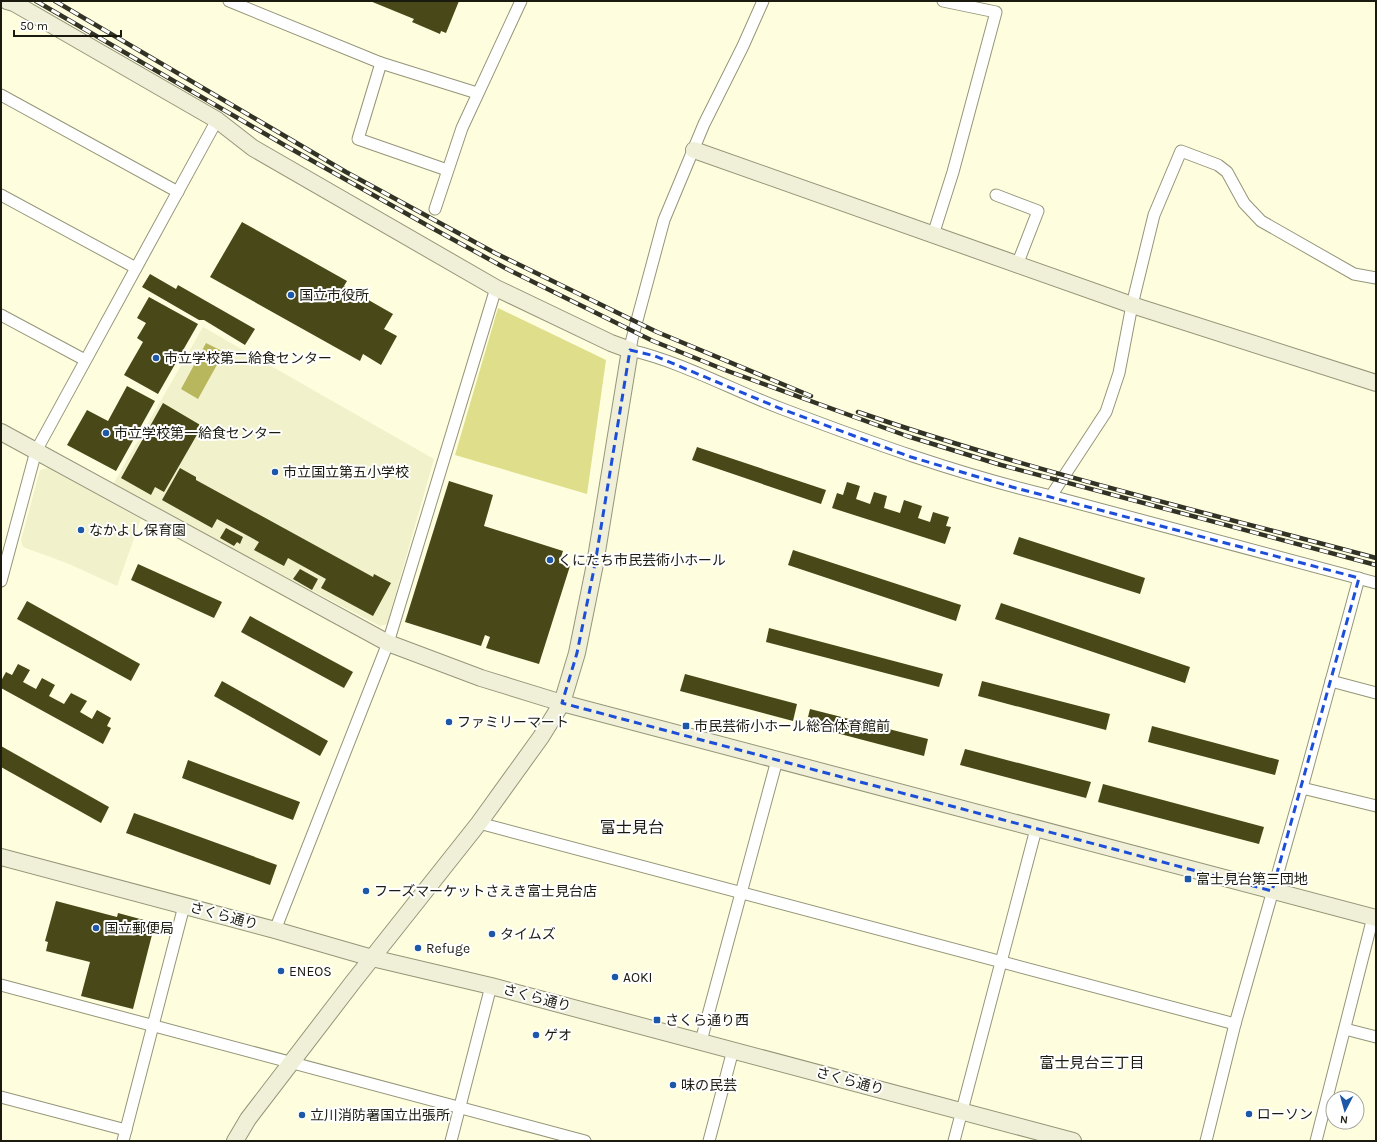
<svg xmlns="http://www.w3.org/2000/svg" width="1377" height="1142" font-family="Karla,'Noto Sans JP',sans-serif">
<style>
.built{fill:#f1f2cb}
.green{fill:#dfde8b}
.water{fill:#b9b75d}
.building{fill:#494818}
.lines{fill:none;stroke-linecap:round;stroke-linejoin:round}
.street-casing{stroke:#959579;stroke-width:13}
.secondary-casing{stroke:#959579;stroke-width:18}
.street{stroke:#fff;stroke-width:11}
.secondary{stroke:#f0f0d9;stroke-width:16}
.rail-casing{stroke:#323225;stroke-width:4.5}
.rail{stroke:#fff;stroke-width:3;stroke-dasharray:9;stroke-linecap:butt}
.marked{fill:none;stroke:#1d4ed8;stroke-width:3;stroke-dasharray:8 5;stroke-linejoin:round}
.poi-dot{fill:#1d57a8;stroke:#fff;stroke-width:1.5}
.labels{text-anchor:middle;dominant-baseline:central;stroke-width:4;stroke-linejoin:round;paint-order:stroke}
.poi-label{font-size:14px;fill:#1a1a0f;stroke:#fff;text-anchor:start}
.street-label{font-size:14px;fill:#1a1a0f;stroke:#fff}
.neighbourhood-label{font-size:15px;fill:#1a1a0f;stroke:#fff}
.quarter-label{font-size:16px;fill:#1a1a0f;stroke:#fff}
</style>
<rect width="100%" height="100%" fill="#fefedf"/>
<g class="built">
<path d="M203,327L434,459L387,624L380,626L112,486Z"/>
<path d="M48,468L141,519L117,586L69,564L23,547L21,540L40,470Z"/>
</g>
<path class="green" d="M498,308L606,360L587,494L455,455Z"/>
<path class="water" d="M206,343L224,352L198,399L181,389Z"/>
<g class="building">
<path d="M370,1H459L446,33L441,31L440,34L412,22L414,19Z"/>
<path d="M242,222L347,281L344,286L393,314L384,329L397,336L381,365L363,354L360,361L210,277Z"/>
<path d="M150,274L176,289L178,285L255,329L245,345L204,320H199L142,287Z"/>
<path d="M149,297L198,324L158,394L124,375L143,342L137,338L146,323L137,318Z"/>
<path d="M127,386L155,401L116,471L67,445L87,410L108,421Z"/>
<path d="M163,403L202,426L164,492L155,487L151,495L121,478Z"/>
<path d="M697,447L826,490L821,504L692,460Z"/>
<path d="M180,468L196,477V480L373,577L374,574L391,583L373,616L321,588L326,579L288,558L284,566L254,550L259,542L217,519L212,528L162,500Z"/>
<path d="M449,481L493,495L484,526L563,551L559,563L570,566L539,664L486,648L490,637L485,635L481,646L405,622Z"/>
<path d="M847,482L860,486L856,499L870,504L874,492L887,496L884,508L900,513L904,500L922,506L918,518L930,522L933,512L949,517L946,526L951,527L945,544L832,508L837,493L843,495Z"/>
<path d="M226,528L243,537L240,544L237,542L234,546L220,538Z"/>
<path d="M1019,537L1145,578L1140,594L1013,554Z"/>
<path d="M793,550L961,605L956,621L788,565Z"/>
<path d="M138,564L222,602L214,618L131,580Z"/>
<path d="M300,569L318,579L312,590L293,579Z"/>
<path d="M27,601L140,664L131,681L17,619Z"/>
<path d="M1001,603L1190,667L1185,683L995,619Z"/>
<path d="M250,616L353,672L344,688L241,632Z"/>
<path d="M769,628L943,674L939,687L766,642Z"/>
<path d="M18,664L30,670L23,682L36,689L42,678L55,685L49,696L64,704L71,693L87,701L80,712L92,719L97,710L111,718L107,726L111,728L103,744L1,688V681L6,672L12,675Z"/>
<path d="M685,674L797,704L793,721L680,691Z"/>
<path d="M222,681L328,741L320,756L214,696Z"/>
<path d="M982,681L1110,714L1106,730L978,696Z"/>
<path d="M810,709L928,739L924,756L806,725Z"/>
<path d="M1152,726L1279,760L1275,775L1148,742Z"/>
<path d="M1,746L109,807L101,823L1,767Z"/>
<path d="M965,749L1091,782L1086,798L960,765Z"/>
<path d="M188,760L300,802L293,820L182,778Z"/>
<path d="M1103,784L1264,827L1259,844L1098,802Z"/>
<path d="M134,813L277,865L270,885L126,833Z"/>
<path d="M56,901L117,917L118,913L155,923L133,1009L81,996L90,962L46,951L48,942L45,941Z"/>
</g>
<g class="lines">
<g class="street-casing">
<g id="street">
<path d="M229,1L381,63L477,93"/>
<path d="M763,1L743,46L704,124L664,220L632,339L630,350C682,362 730,389 780,408C869,442 958,474 1051,496L1376,583"/>
<path d="M381,63L358,139L447,170"/>
<path d="M1,95L178,192"/>
<path d="M1,195L136,268"/>
<path d="M996,195L1038,211L1017,265"/>
<path d="M435,209L462,128L521,1"/>
<path d="M933,235L953,172L996,12L943,1"/>
<path d="M1,315L85,360"/>
<path d="M1051,496L1106,412L1119,373L1132,305L1154,215L1181,151L1218,165L1227,172L1244,203L1261,221L1354,274L1376,278"/>
<path d="M1,581L36,451L217,120"/>
<path d="M1331,681L1376,693"/>
<path d="M1302,788L1376,806"/>
<path d="M479,823L1235,1024"/>
<path d="M275,930L388,643L496,288"/>
<path d="M1,985L585,1141"/>
<path d="M1345,1029L1376,1037"/>
<path d="M701,1041L777,760"/>
<path d="M1,1097L126,1130"/>
<path d="M123,1141L184,906"/>
<path d="M451,1141L491,986"/>
<path d="M709,1141L733,1050"/>
<path d="M954,1141L1036,829"/>
<path d="M1206,1141L1235,1024L1302,788L1359,578"/>
<path d="M1316,1141L1373,917"/>
</g>
</g>
<g class="secondary-casing">
<g id="secondary">
<path d="M7,1L14,3L217,120L253,148L496,288L611,343L630,350L595,564L577,653L562,703L541,737L479,823L353,982L248,1119L235,1141"/>
<path d="M694,150L1132,305L1376,383"/>
<path d="M1,432L388,643L481,678L562,703L1376,918"/>
<path d="M1,857L275,930L372,958L491,986L1073,1141"/>
</g>
</g>
<use href="#street" class="street"/>
<use href="#secondary" class="secondary"/>
<g class="rail-casing">
<g id="rail">
<path d="M36,1L286,146L432,228L507,269L653,341L725,370L907,436L1001,465L1376,565"/>
<path d="M55,1L346,172L495,253L657,332L811,396"/>
<path d="M858,412C1028,470 1203,512 1376,558"/>
</g>
</g>
<use href="#rail" class="rail"/>
</g>
<path class="marked" d="M630,350L655,356L779,408L911,457L1012,487L1359,578L1272,891L562,703L577,653L595,564Z"/>
<g class="poi-dot">
<circle cx="291" cy="295" r="4"/>
<circle cx="156" cy="358" r="4"/>
<circle cx="106" cy="433" r="4"/>
<circle cx="275" cy="472" r="4"/>
<circle cx="81" cy="530" r="4"/>
<circle cx="550" cy="560" r="4"/>
<circle cx="449" cy="722" r="4"/>
<rect x="682" y="722" width="8" height="8" rx="2"/>
<rect x="1184" y="875" width="8" height="8" rx="2"/>
<circle cx="366" cy="891" r="4"/>
<circle cx="96" cy="928" r="4"/>
<circle cx="492" cy="934" r="4"/>
<circle cx="418" cy="948" r="4"/>
<circle cx="281" cy="971" r="4"/>
<circle cx="615" cy="977" r="4"/>
<rect x="653" y="1016" width="8" height="8" rx="2"/>
<circle cx="536" cy="1035" r="4"/>
<circle cx="673" cy="1085" r="4"/>
<circle cx="1249" cy="1114" r="4"/>
<circle cx="302" cy="1115" r="4"/>
</g>
<g class="labels">
<g class="poi-label">
<text x="299" y="295">国立市役所</text>
<text x="164" y="358">市立学校第二給食センター</text>
<text x="114" y="433">市立学校第一給食センター</text>
<text x="283" y="472">市立国立第五小学校</text>
<text x="89" y="530">なかよし保育園</text>
<text x="558" y="560">くにたち市民芸術小ホール</text>
<text x="457" y="722">ファミリーマート</text>
<text x="694" y="726">市民芸術小ホール総合体育館前</text>
<text x="1196" y="879">富士見台第三団地</text>
<text x="374" y="891">フーズマーケットさえき富士見台店</text>
<text x="104" y="928">国立郵便局</text>
<text x="500" y="934">タイムズ</text>
<text x="426" y="948">Refuge</text>
<text x="289" y="971">ENEOS</text>
<text x="623" y="977">AOKI</text>
<text x="665" y="1020">さくら通り西</text>
<text x="544" y="1035">ゲオ</text>
<text x="681" y="1085">味の民芸</text>
<text x="1257" y="1114">ローソン</text>
<text x="310" y="1115">立川消防署国立出張所</text>
</g>
<g class="street-label">
<text transform="translate(224 916) rotate(15)">さくら通り</text>
<text transform="translate(537 998) rotate(15)">さくら通り</text>
<text transform="translate(850 1081) rotate(15)">さくら通り</text>
</g>
<g class="neighbourhood-label">
<text x="1092" y="1063">富士見台三丁目</text>
</g>
<g class="quarter-label">
<text x="632" y="827">富士見台</text>
</g>
</g>
<rect width="1377" height="1142" fill="none" stroke="#1a1a0f" stroke-width="4"/>
<g transform="translate(1345 1110) rotate(186)"><circle r="19" fill="#ffffff" stroke="#a3a39f"/>
<path d="M0-3L7 15L0 10L-7 15Z" fill="#1d57a8"/>
<text y="-6" font-size="11" font-weight="bold" text-anchor="middle" fill="#1a1a0f">N</text>
</g>
<path d="M14 30v6h107v-6" fill="none" stroke="#1a1a0f" stroke-width="2"/>
<text x="20" y="30" font-size="12" fill="#1a1a0f" stroke="#ffffff" stroke-width="3" paint-order="stroke">50 m</text>
</svg>
